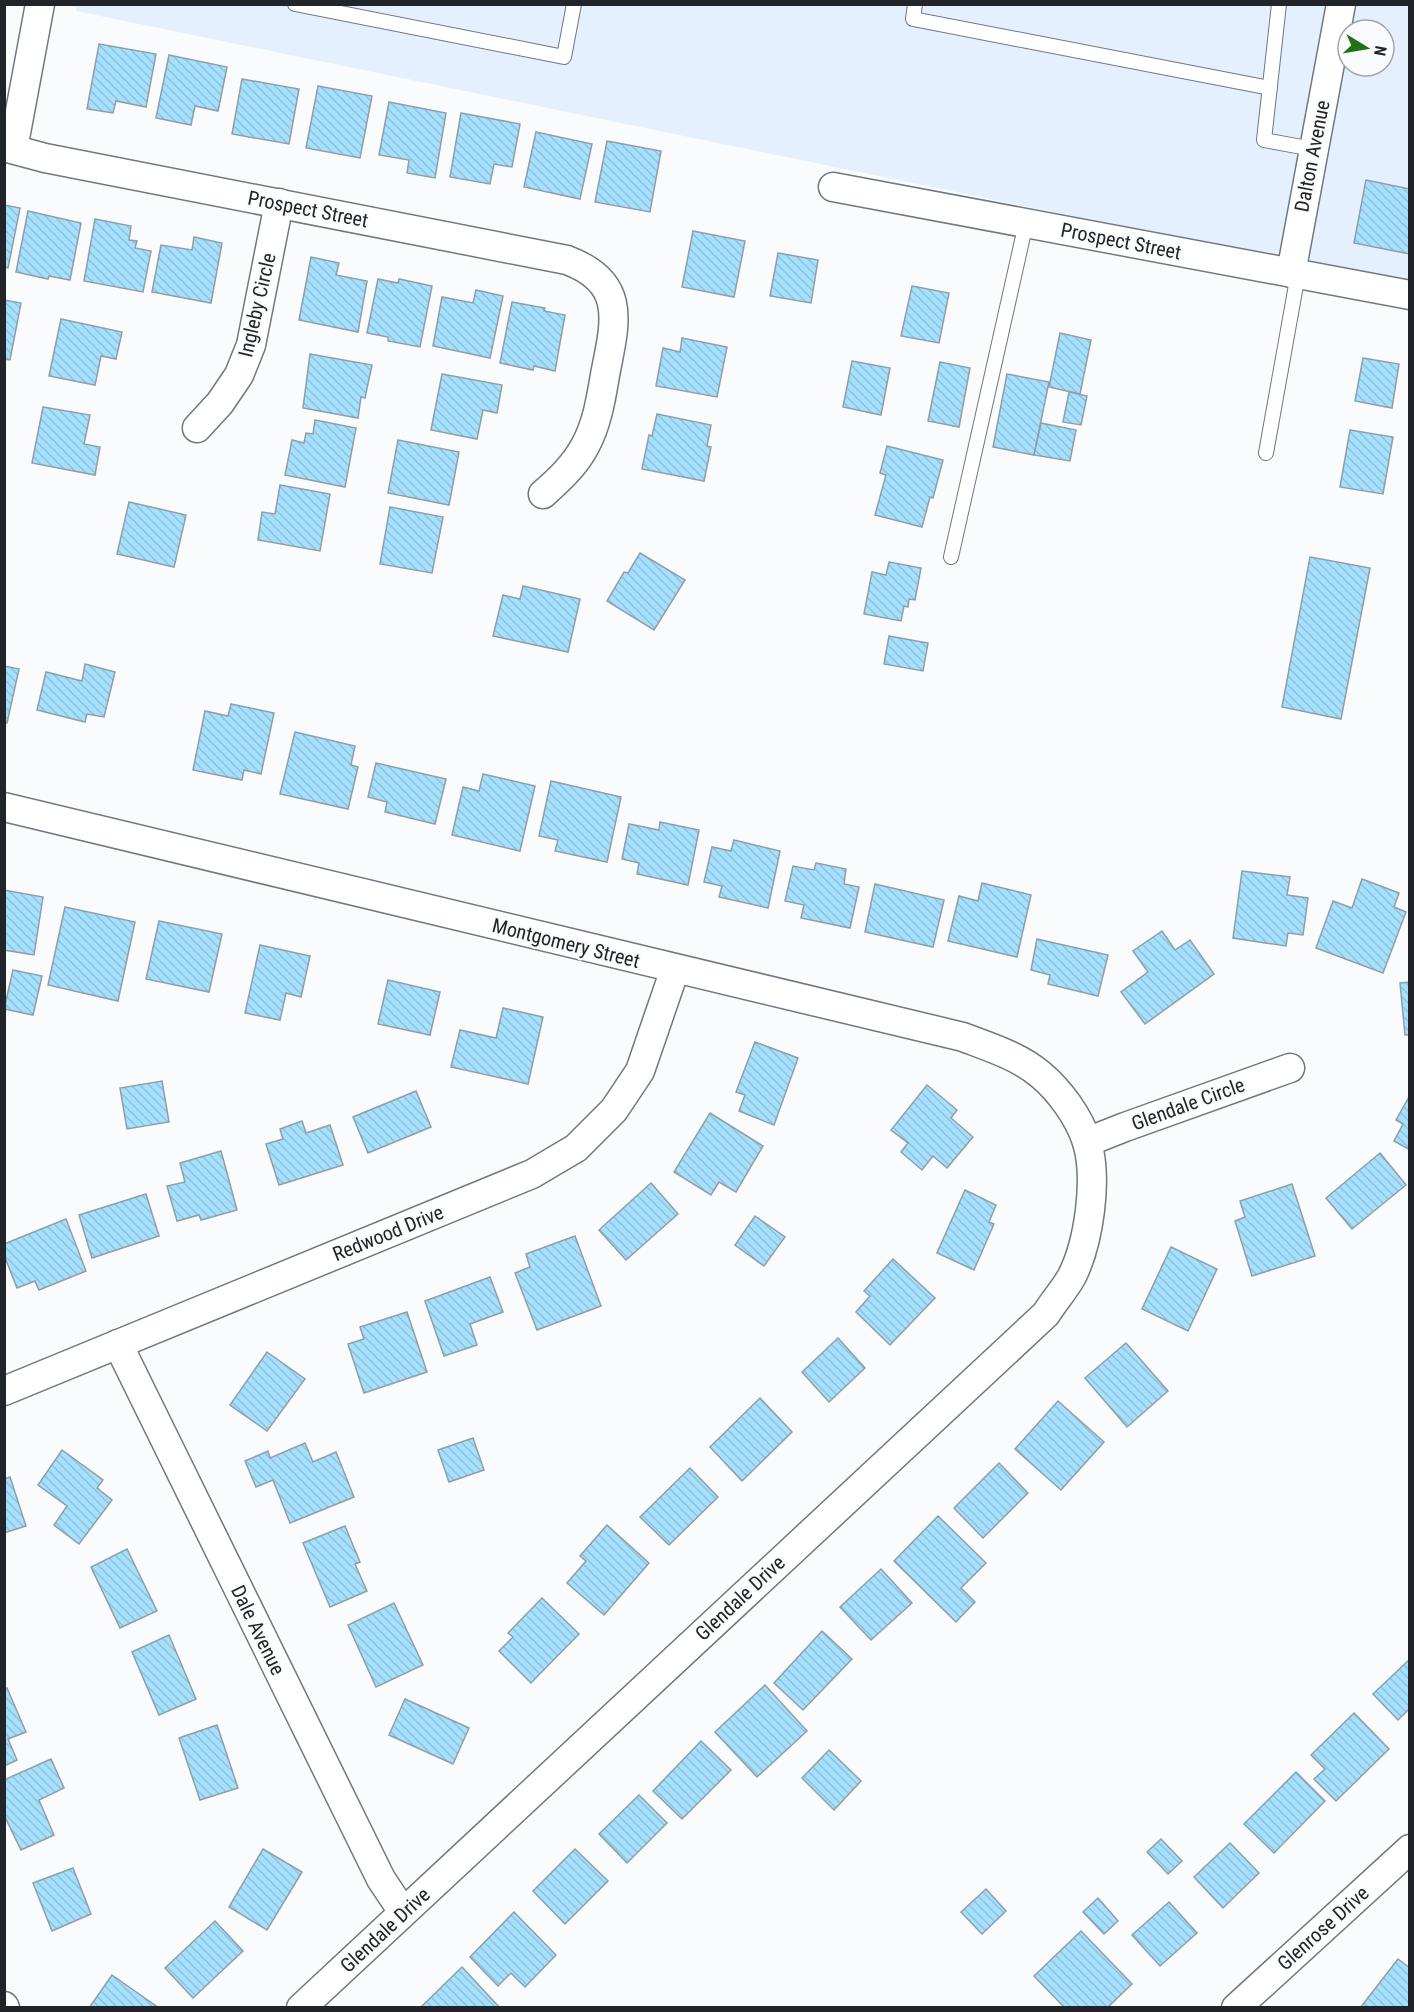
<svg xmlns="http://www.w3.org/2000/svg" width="1414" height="2012" font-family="'Roboto Condensed',sans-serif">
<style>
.built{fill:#e4f0fe;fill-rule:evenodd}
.building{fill:url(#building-back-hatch);stroke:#919ea5;stroke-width:1.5}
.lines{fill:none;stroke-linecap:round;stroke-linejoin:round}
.lane-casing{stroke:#707882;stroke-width:16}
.street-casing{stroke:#707882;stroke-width:31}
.lane{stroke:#fff;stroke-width:14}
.street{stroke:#fff;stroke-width:28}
.labels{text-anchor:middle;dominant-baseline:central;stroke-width:4.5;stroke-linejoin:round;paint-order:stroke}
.street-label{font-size:20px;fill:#212529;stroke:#f9fbfd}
</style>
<defs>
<pattern id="building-back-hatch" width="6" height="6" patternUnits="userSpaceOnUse" patternTransform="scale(1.5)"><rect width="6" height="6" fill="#a5e1fe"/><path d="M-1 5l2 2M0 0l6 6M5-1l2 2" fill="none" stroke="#8ec1da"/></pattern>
</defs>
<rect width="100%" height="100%" fill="#f9fbfd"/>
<path class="built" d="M77,4L1409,5V285L76,11ZM1348,30H1384V66H1348Z"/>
<g class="building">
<path d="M99,44L156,54L146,107L116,101L113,113L87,109Z"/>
<path d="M169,55L227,67L218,111L195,106L191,125L156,118Z"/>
<path d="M242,79L299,89L289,144L232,134Z"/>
<path d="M318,86L372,96L360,158L306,148Z"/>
<path d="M389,102L446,113L435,178L407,173L409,160L379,155Z"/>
<path d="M461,113L520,124L512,167L494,164L490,184L450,177Z"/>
<path d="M536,132L592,144L580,199L524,187Z"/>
<path d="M607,141L661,151L650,212L595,202Z"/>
<path d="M1366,180L1410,189V254L1354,243Z"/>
<path d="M4,205L20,208L8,268L4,267Z"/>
<path d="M28,211L81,223L70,280L49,276L48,279L16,272Z"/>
<path d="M95,219L131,226L129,240L137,241L135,248L151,251L143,292L84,281Z"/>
<path d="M693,231L745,241L734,297L682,287Z"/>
<path d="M194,237L222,243L211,303L152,292L161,245L192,250Z"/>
<path d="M778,253L818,260L811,303L770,296Z"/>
<path d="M311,257L339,263L336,275L367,281L358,332L299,320Z"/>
<path d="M378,279L398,283L399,279L432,286L420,347L388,341V337L367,333Z"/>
<path d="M912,286L949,293L939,343L901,336Z"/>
<path d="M476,290L503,296L490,358L433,346L442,297L473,303Z"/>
<path d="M4,300L21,303L10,360L4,359Z"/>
<path d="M512,302L545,308L544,311L565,315L555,371L534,366L533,370L500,363Z"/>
<path d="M61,319L122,332L116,359L101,356L95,385L49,376Z"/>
<path d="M1060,333L1091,340L1080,394L1049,387Z"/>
<path d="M682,338L727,347L717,397L656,386L663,348L680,352Z"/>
<path d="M310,354L372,365L365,398L361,397L358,418L303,408Z"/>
<path d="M1363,358L1399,364L1392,408L1355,401Z"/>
<path d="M852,361L890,368L881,415L843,407Z"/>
<path d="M940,362L970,368L959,427L928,421Z"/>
<path d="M442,374L502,385L497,413L483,410L477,439L431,430Z"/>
<path d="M1007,374L1049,382L1034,455L993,447Z"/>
<path d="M1069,392L1087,396L1081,425L1063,422Z"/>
<path d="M43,407L90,415L84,444L100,447L95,475L32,463Z"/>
<path d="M657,414L711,425L707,446L711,447L704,481L642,469L649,435L652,436Z"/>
<path d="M315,420L356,428L345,487L285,475L292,440L304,443L306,433L313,434Z"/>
<path d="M1041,423L1076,430L1070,461L1034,455Z"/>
<path d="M1350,430L1393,437L1383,494L1340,487Z"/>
<path d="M398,440L459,452L449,505L388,493Z"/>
<path d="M887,446L943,460L933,498L930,497L922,527L875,515L886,475L880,473Z"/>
<path d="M280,485L330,494L320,551L258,540L262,512L275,514Z"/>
<path d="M129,502L186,515L174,567L117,554Z"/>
<path d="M390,507L443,517L432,573L380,564Z"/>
<path d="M640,553L685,580L654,630L607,601L624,572L628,573Z"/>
<path d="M1310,557L1370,568L1341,719L1282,707Z"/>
<path d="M889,562L921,568L915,600L909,599L908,607L904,606L901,621L864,614L872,572L886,575Z"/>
<path d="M523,586L580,599L568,652L493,636L503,595L520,599Z"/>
<path d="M889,636L928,643L923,671L884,664Z"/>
<path d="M85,664L115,672L104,717L87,714L85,722L37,710L46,672L82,681Z"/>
<path d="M4,666L19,669L7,723H4Z"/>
<path d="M231,704L274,713L261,774L244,770L242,780L193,770L205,711L228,716Z"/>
<path d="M295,732L355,746L351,765L358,767L348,809L280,794Z"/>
<path d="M376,763L446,779L435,824L385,812L387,802L368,797Z"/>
<path d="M483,774L535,786L520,851L452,835L463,787L479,791Z"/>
<path d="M551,781L621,797L607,862L555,851L558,840L539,836Z"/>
<path d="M660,822L699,830L688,885L637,874L639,863L622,859L629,824L659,830Z"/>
<path d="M734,840L780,851L768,908L719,897L722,886L704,882L712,847L731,851Z"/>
<path d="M816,863L846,869L844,884L859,887L850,928L801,918L804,905L785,901L793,866L814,870Z"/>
<path d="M1242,871L1290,877L1287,895L1308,898L1303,935L1288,933L1286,946L1233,938Z"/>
<path d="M1362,879L1399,893L1394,907L1406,912L1383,973L1316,948L1333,901L1352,908Z"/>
<path d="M982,883L1031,895L1017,957L948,941L959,896L978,901Z"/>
<path d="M875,884L944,900L933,947L865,932Z"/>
<path d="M4,890L43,897L34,955L4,950Z"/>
<path d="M65,907L135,922L118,1001L48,985Z"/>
<path d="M159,921L222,934L209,992L146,979Z"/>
<path d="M1162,931L1175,950L1190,940L1214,974L1145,1024L1121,992L1148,972L1133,951Z"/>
<path d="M1037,939L1108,955L1098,996L1048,984L1050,975L1031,970Z"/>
<path d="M260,945L310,956L301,997L286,993L280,1020L245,1013Z"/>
<path d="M13,970L42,976L33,1015L4,1009Z"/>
<path d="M388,980L440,992L430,1035L378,1024Z"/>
<path d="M1410,982V1035H1405L1400,983Z"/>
<path d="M503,1008L543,1017L528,1084L451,1067L460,1030L496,1038Z"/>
<path d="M755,1042L798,1058L774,1125L739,1111L745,1095L736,1092Z"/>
<path d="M162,1081L169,1122L127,1129L120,1088Z"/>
<path d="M927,1085L957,1110L951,1118L973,1137L947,1168L933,1156L922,1170L901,1152L908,1143L891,1130Z"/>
<path d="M416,1091L431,1127L368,1153L353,1117Z"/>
<path d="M1410,1095V1150L1394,1141L1403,1124L1396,1120Z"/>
<path d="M710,1113L763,1146L736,1192L719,1182L711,1195L674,1172Z"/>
<path d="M302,1121L306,1133L330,1125L343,1165L279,1185L266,1144L283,1139L280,1129Z"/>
<path d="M221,1151L237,1210L201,1220L199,1215L177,1221L167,1186L185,1182L180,1163Z"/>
<path d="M1380,1153L1406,1185L1352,1229L1326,1198Z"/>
<path d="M651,1183L678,1214L626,1260L599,1230Z"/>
<path d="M1292,1184L1315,1256L1252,1276L1235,1221L1245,1217L1240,1201Z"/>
<path d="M965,1190L996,1205L989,1222L994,1224L974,1270L937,1253Z"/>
<path d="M146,1194L159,1236L92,1258L79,1215Z"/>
<path d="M755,1216L785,1237L764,1266L735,1245Z"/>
<path d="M66,1219L86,1271L39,1290L35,1281L17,1288L4,1255V1244Z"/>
<path d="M575,1236L601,1306L537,1330L515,1273L530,1267L526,1254Z"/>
<path d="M1171,1247L1217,1269L1188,1331L1142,1309Z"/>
<path d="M893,1259L935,1298L890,1345L856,1312L870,1296L864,1291Z"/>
<path d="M490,1277L503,1312L470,1324L477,1345L444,1356L425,1301Z"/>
<path d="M407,1312L427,1372L364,1393L348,1344L364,1339L360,1327Z"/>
<path d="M838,1338L865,1368L829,1402L802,1372Z"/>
<path d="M1126,1343L1168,1391L1127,1427L1085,1378Z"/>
<path d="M267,1352L305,1379L267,1431L230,1405Z"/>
<path d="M760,1398L792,1432L742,1481L710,1447Z"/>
<path d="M1058,1401L1104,1442L1061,1490L1015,1449Z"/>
<path d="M473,1438L484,1470L449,1482L438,1450Z"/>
<path d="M305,1443L313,1462L336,1452L354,1497L290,1523L273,1480L256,1487L245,1461L268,1451L270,1458Z"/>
<path d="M62,1450L103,1480L97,1488L112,1500L79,1544L54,1525L67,1506L38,1485Z"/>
<path d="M999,1463L1028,1493L983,1538L954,1508Z"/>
<path d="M690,1468L718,1497L669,1545L640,1517Z"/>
<path d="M10,1477L26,1526L4,1533V1479Z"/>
<path d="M938,1516L986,1563L961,1588L975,1602L956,1622L894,1561Z"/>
<path d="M607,1525L649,1563L604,1615L567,1583L586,1561L580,1556Z"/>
<path d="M345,1526L360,1562L355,1564L367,1591L330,1607L303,1543Z"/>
<path d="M127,1549L157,1611L120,1628L91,1567Z"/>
<path d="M881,1569L912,1603L871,1640L840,1607Z"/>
<path d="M542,1598L579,1634L531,1683L499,1651L513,1637L508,1633Z"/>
<path d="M394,1603L423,1665L376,1687L348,1625Z"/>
<path d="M822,1631L852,1659L803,1710L774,1683Z"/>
<path d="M169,1635L196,1699L159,1715L132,1652Z"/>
<path d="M1410,1659V1712L1408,1710L1398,1720L1373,1694Z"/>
<path d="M765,1685L807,1731L757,1777L715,1732Z"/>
<path d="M7,1688L26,1732L8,1739L17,1760L4,1766V1689Z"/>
<path d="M405,1699L469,1728L453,1764L389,1735Z"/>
<path d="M1354,1713L1389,1749L1336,1801L1314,1779L1325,1769L1311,1755Z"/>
<path d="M217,1725L238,1788L200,1800L179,1738Z"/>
<path d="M701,1741L731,1770L682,1819L653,1791Z"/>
<path d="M829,1750L861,1781L834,1810L802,1778Z"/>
<path d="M51,1759L64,1788L39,1800L54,1835L21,1850L4,1815V1780Z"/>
<path d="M1296,1772L1325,1801L1274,1853L1244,1824Z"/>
<path d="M639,1795L667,1823L627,1863L599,1834Z"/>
<path d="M1161,1839L1182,1861L1168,1874L1147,1852Z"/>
<path d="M1230,1843L1259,1873L1223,1908L1194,1877Z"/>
<path d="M263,1849L302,1872L267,1930L229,1907Z"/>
<path d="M575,1849L608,1881L565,1924L533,1891Z"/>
<path d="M73,1868L91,1914L52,1931L33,1883Z"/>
<path d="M986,1889L1006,1911L982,1934L961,1912Z"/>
<path d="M1098,1898L1118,1921L1104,1934L1083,1912Z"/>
<path d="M1169,1902L1197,1933L1160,1966L1132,1935Z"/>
<path d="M514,1912L556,1955L525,1987L511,1973L498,1986L470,1957Z"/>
<path d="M215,1921L243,1951L193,1998L165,1968Z"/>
<path d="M1081,1931L1132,1984L1107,2008H1065L1034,1976Z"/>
<path d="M1398,1959L1410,1968V2008H1360Z"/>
<path d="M462,1967L500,2008H420Z"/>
<path d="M112,1975L159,2008H89Z"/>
</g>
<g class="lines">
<g class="lane-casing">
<g id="lane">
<path d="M295,4L564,57L574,4"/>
<path d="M915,4L913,19L1270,88"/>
<path d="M1279,4L1264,140L1313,149"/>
<path d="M1266,453L1298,274"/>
<path d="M951,557L1026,223"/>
</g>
</g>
<g class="street-casing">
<g id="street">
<path d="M4,147L45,158L567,260C628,283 615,323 605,375C601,399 597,424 585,446C575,465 559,480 543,494"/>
<path d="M13,149L40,4"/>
<path d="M833,187L1410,295"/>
<path d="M1291,273L1341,4"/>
<path d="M197,428L220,403L239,375L251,345L279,203"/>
<path d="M4,807L963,1037C989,1047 1019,1056 1041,1075C1060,1091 1079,1117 1087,1142C1098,1179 1089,1242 1072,1276C1065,1289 1054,1301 1046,1314L301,2008"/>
<path d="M1087,1142L1125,1127L1290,1068"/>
<path d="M118,1344L381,1879L403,1912"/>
<path d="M4,1391L532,1174L576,1148L614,1110L640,1071L675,969"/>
<path d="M4,2006L5,2008"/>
<path d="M1236,2008L1410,1849"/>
</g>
</g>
<use href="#lane" class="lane"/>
<use href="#street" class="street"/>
</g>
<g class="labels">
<g class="street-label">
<text transform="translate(1312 156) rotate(-79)">Dalton Avenue</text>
<text transform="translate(308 209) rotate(11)">Prospect Street</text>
<text transform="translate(1121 241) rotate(11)">Prospect Street</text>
<text transform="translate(257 305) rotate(-77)">Ingleby Circle</text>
<text transform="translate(566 943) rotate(14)">Montgomery Street</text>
<text transform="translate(1188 1104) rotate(-20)">Glendale Circle</text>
<text transform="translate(388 1233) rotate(-22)">Redwood Drive</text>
<text transform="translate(740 1598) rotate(-43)">Glendale Drive</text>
<text transform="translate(258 1630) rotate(64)">Dale Avenue</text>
<text transform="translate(1323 1928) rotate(-42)">Glenrose Drive</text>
<text transform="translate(385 1930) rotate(-43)">Glendale Drive</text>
</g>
</g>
<rect width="1414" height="2012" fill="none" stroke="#212529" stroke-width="12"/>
<g transform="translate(1366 48) rotate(101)"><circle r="28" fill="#f9fbfd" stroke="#a3a5a8" stroke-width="1.5"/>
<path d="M0-4.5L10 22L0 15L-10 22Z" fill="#237116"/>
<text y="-9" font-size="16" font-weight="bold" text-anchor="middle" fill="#212529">N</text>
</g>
</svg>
